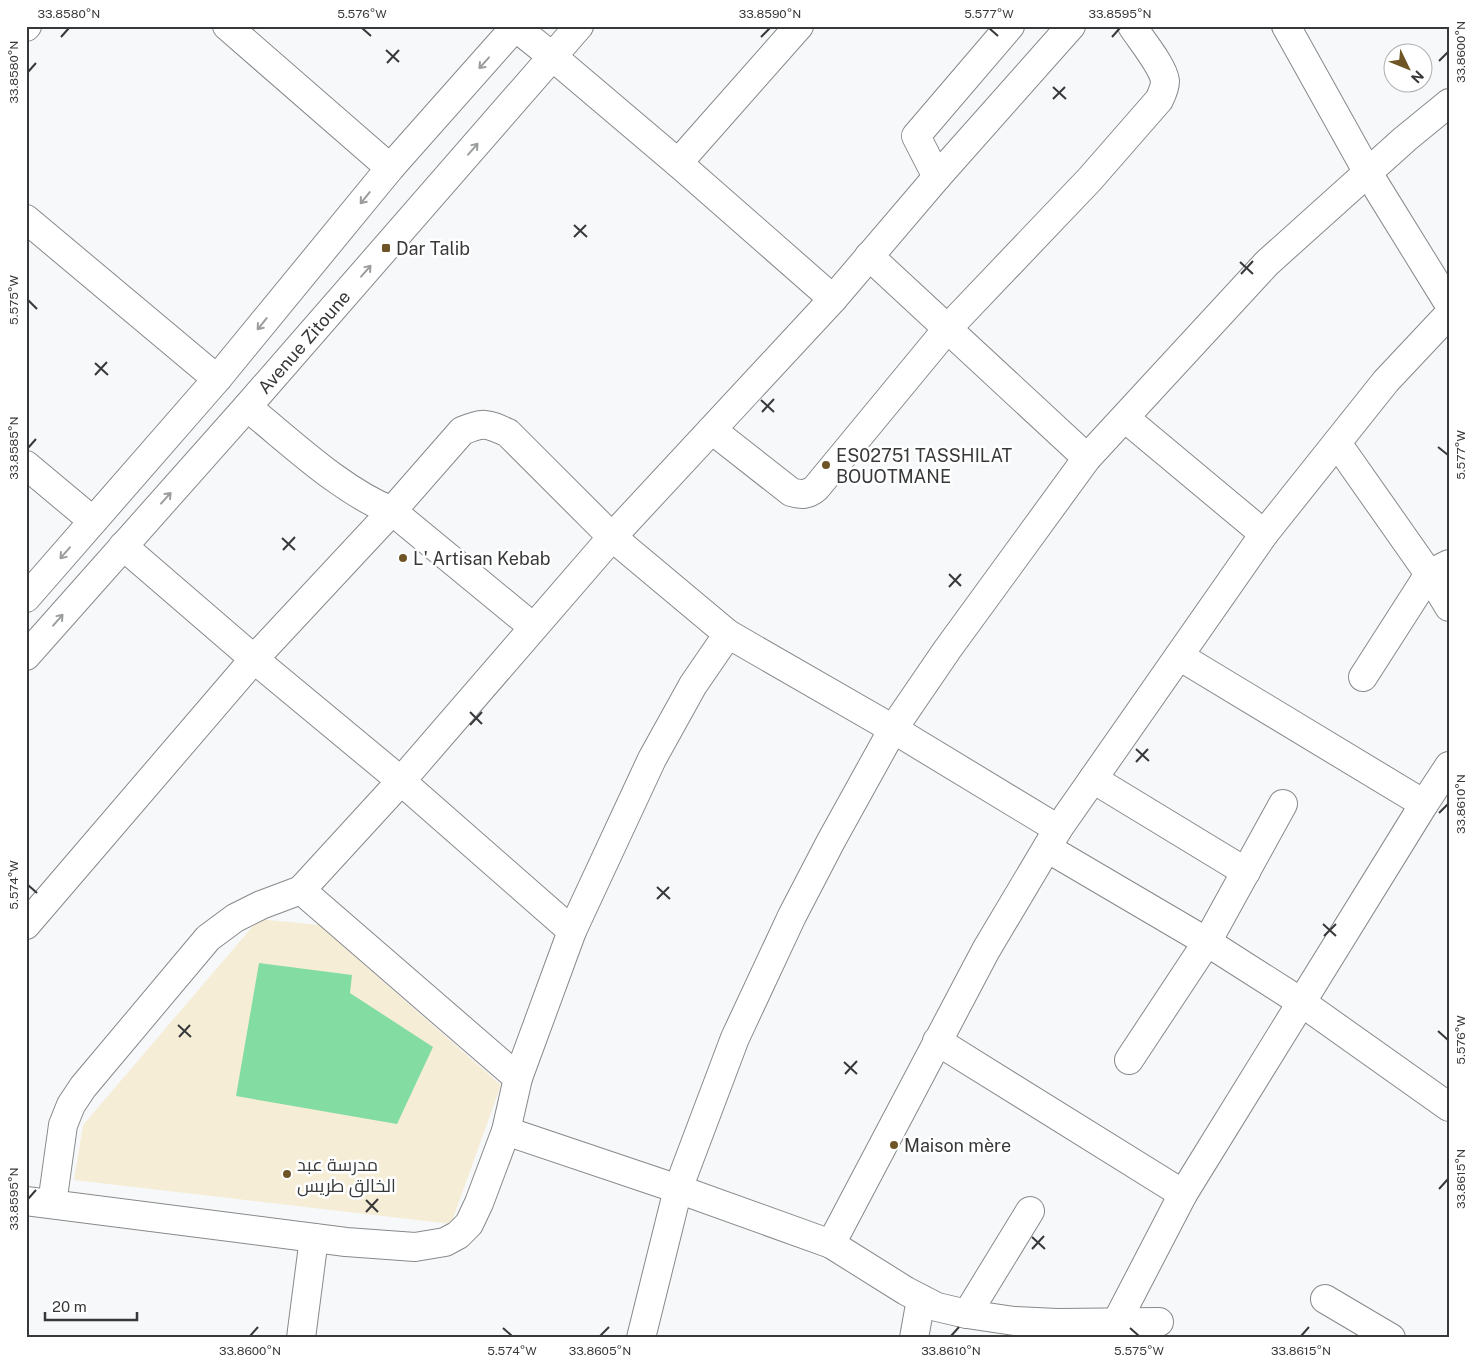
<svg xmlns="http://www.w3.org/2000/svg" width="1475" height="1364" font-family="'Public Sans',Cairo,sans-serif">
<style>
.education{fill:#f6edd7}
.green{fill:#83dda3}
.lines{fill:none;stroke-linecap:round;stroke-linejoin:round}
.minor-casing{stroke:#87898b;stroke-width:30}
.secondary-casing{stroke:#87898b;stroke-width:30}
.minor{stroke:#fff;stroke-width:28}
.secondary{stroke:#fff;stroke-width:28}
.oneway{stroke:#9b9c9c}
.ticks{fill:none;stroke:#373839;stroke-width:2}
.poi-dot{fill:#6f5526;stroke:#fff;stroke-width:2}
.labels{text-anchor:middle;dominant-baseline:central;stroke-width:5;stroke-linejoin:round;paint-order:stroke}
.poi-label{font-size:18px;fill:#373839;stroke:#fff;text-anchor:start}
.street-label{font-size:18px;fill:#373839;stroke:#fff}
.neatline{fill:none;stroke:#373839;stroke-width:2}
.ticks-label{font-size:12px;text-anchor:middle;fill:#373839}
</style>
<rect width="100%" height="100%" fill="#f6f8fa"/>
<path class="education" d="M259,919L319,925L501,1085L451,1224L74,1180L83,1125Z"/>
<path class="green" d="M259,963L352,975L350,993L433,1047L397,1124L236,1096Z"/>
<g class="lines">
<g class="minor-casing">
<g id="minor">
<path d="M227,26L390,168"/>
<path d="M514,26L553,57L678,163L799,26"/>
<path d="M1286,26L1368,173L1449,304"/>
<path d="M26,27L27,26"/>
<path d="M678,163L833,299"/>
<path d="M937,177L916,136L1010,26"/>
<path d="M26,219L217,379"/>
<path d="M869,256L1087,458"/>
<path d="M247,407C292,443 340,490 392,511L533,627"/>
<path d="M1125,418L1264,534"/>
<path d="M712,430L791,492C801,495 808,495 816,488L948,328L1090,179L1159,100C1162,94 1165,88 1165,81C1163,66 1141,40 1132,26"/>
<path d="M1337,443L1429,574L1449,607"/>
<path d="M26,465L93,521"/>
<path d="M123,546L254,659L401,781L572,931"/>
<path d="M1179,656L1424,804"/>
<path d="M1363,677L1429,574L1449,564"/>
<path d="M1093,779L1246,872"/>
<path d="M1047,848L1207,942L1301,1002L1449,1107"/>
<path d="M301,890L518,1078"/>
<path d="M26,925L254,659L392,511L462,431C484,422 486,423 508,433L612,537L728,634L893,729L1058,829"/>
<path d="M937,1041L1183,1194"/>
<path d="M1129,1060L1207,942L1283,804"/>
<path d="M506,1131L678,1189L831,1244L906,1291L937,1307L967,1314L1014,1321L1057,1323L1159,1322"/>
<path d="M26,1201L346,1242L415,1247L445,1242L458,1235L469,1224L479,1203L506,1131L518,1078L572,931L652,759L693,685L728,634"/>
<path d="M52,1204L63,1125L71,1105L83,1087L208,938L235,918L261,905L301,890L401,781L612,537L833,299L937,177L1071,26"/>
<path d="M831,1244L986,950L1058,829L1264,534L1386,381L1449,314"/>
<path d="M1325,1299L1391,1338"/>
<path d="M967,1314L1030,1211"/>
<path d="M1116,1323L1183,1194L1424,804L1449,766"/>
<path d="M301,1338L314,1238"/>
<path d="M641,1338L678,1189L735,1038L792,916L831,841L893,729L947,650L1087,458L1267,263L1405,139L1449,103"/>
<path d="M914,1338L921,1299"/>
</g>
</g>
<g class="secondary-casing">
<g id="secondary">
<path d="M26,598L217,379L390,168L516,26"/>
<path d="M26,656L247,407L579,26"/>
</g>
</g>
<use href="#minor" class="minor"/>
<use href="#secondary" class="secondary"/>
</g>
<defs><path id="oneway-shaft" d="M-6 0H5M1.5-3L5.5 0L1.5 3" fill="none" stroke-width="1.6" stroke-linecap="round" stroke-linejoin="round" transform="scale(1.25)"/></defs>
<g class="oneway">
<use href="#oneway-shaft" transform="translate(484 63) rotate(132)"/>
<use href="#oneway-shaft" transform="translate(473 149) rotate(-49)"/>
<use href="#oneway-shaft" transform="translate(365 198) rotate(129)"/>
<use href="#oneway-shaft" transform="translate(366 271) rotate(-49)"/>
<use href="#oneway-shaft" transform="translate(262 324) rotate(129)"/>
<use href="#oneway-shaft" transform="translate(166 498) rotate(-48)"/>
<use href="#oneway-shaft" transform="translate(65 553) rotate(131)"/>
<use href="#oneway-shaft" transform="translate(58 620) rotate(-49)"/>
</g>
<path class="ticks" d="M362,28L371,36M989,28L998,36M61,37L69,28M761,37L770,28M1112,37L1120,28M386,50L399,62M1439,61L1448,52M387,63L399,50M28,72L36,63M1053,87L1066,99M1053,99L1065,87M574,225L587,237M574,237L586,225M1240,262L1253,274M1241,274L1253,261M28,300L37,309M95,363L108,375M95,375L107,362M761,400L774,412M762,412L774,399M1438,447L1448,455M28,448L36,439M282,538L295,550M283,550L295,537M949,574L961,586M949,587L961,574M470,712L482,724M470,725L482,712M1136,749L1149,761M1136,762L1148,749M1439,813L1448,804M28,885L37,893M657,887L670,899M657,899L669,887M1323,924L1336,936M1324,936L1336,924M178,1025L191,1037M1438,1031L1448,1040M179,1037L190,1025M844,1062L857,1074M845,1074L857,1061M1439,1189L1448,1179M28,1199L36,1190M366,1200L378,1212M366,1212L378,1199M1032,1237L1045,1249M1032,1249L1044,1236M503,1328L512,1336M1130,1328L1139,1336M250,1336L258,1327M600,1336L609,1327M951,1336L959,1327M1301,1336L1309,1327"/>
<g class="poi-dot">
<rect x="381" y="243" width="10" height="10" rx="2.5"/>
<circle cx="826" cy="465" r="5"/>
<circle cx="403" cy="558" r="5"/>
<circle cx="894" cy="1145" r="5"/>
<circle cx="287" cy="1174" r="5"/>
</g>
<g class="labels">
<g class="poi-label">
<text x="396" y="248">Dar Talib</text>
<text x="836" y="455">ES02751 TASSHILAT<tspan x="836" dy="21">BOUOTMANE</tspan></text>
<text x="413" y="558">L' Artisan Kebab</text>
<text x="904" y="1145">Maison mère</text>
<text x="297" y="1164">مدرسة عبد<tspan x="297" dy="21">الخالق طريس</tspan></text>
</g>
<g class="street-label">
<text transform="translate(304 342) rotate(-49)">Avenue Zitoune</text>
</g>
</g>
<rect width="1475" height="1364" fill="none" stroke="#ffffff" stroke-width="55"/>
<g transform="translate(1408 68) rotate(133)"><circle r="24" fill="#ffffff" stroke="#afafb0"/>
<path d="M0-4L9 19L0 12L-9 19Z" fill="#6f5526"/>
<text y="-8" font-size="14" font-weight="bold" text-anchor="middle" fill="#373839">N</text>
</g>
<path d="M45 1312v8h92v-8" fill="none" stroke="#373839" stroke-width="2.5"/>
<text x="52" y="1312" font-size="15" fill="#373839" stroke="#ffffff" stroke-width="4" paint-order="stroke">20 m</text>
<rect x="28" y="28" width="1420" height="1308" class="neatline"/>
<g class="ticks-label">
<text x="69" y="18">33.8580°N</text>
<text x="362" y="18">5.576°W</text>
<text x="770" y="18">33.8590°N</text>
<text x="989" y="18">5.577°W</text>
<text x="1120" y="18">33.8595°N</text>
<text transform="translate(1461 52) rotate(-90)" y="4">33.8600°N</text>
<text transform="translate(14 72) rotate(-90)" y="4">33.8580°N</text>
<text transform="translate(14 300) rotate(-90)" y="4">5.575°W</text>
<text transform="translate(14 448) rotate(-90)" y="4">33.8585°N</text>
<text transform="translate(1461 455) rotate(-90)" y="4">5.577°W</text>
<text transform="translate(1461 804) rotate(-90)" y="4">33.8610°N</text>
<text transform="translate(14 885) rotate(-90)" y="4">5.574°W</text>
<text transform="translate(1461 1040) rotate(-90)" y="4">5.576°W</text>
<text transform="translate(1461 1179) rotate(-90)" y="4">33.8615°N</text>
<text transform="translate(14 1199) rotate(-90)" y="4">33.8595°N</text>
<text x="250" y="1355">33.8600°N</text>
<text x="512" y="1355">5.574°W</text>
<text x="600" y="1355">33.8605°N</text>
<text x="951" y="1355">33.8610°N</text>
<text x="1139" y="1355">5.575°W</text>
<text x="1301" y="1355">33.8615°N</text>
</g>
</svg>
